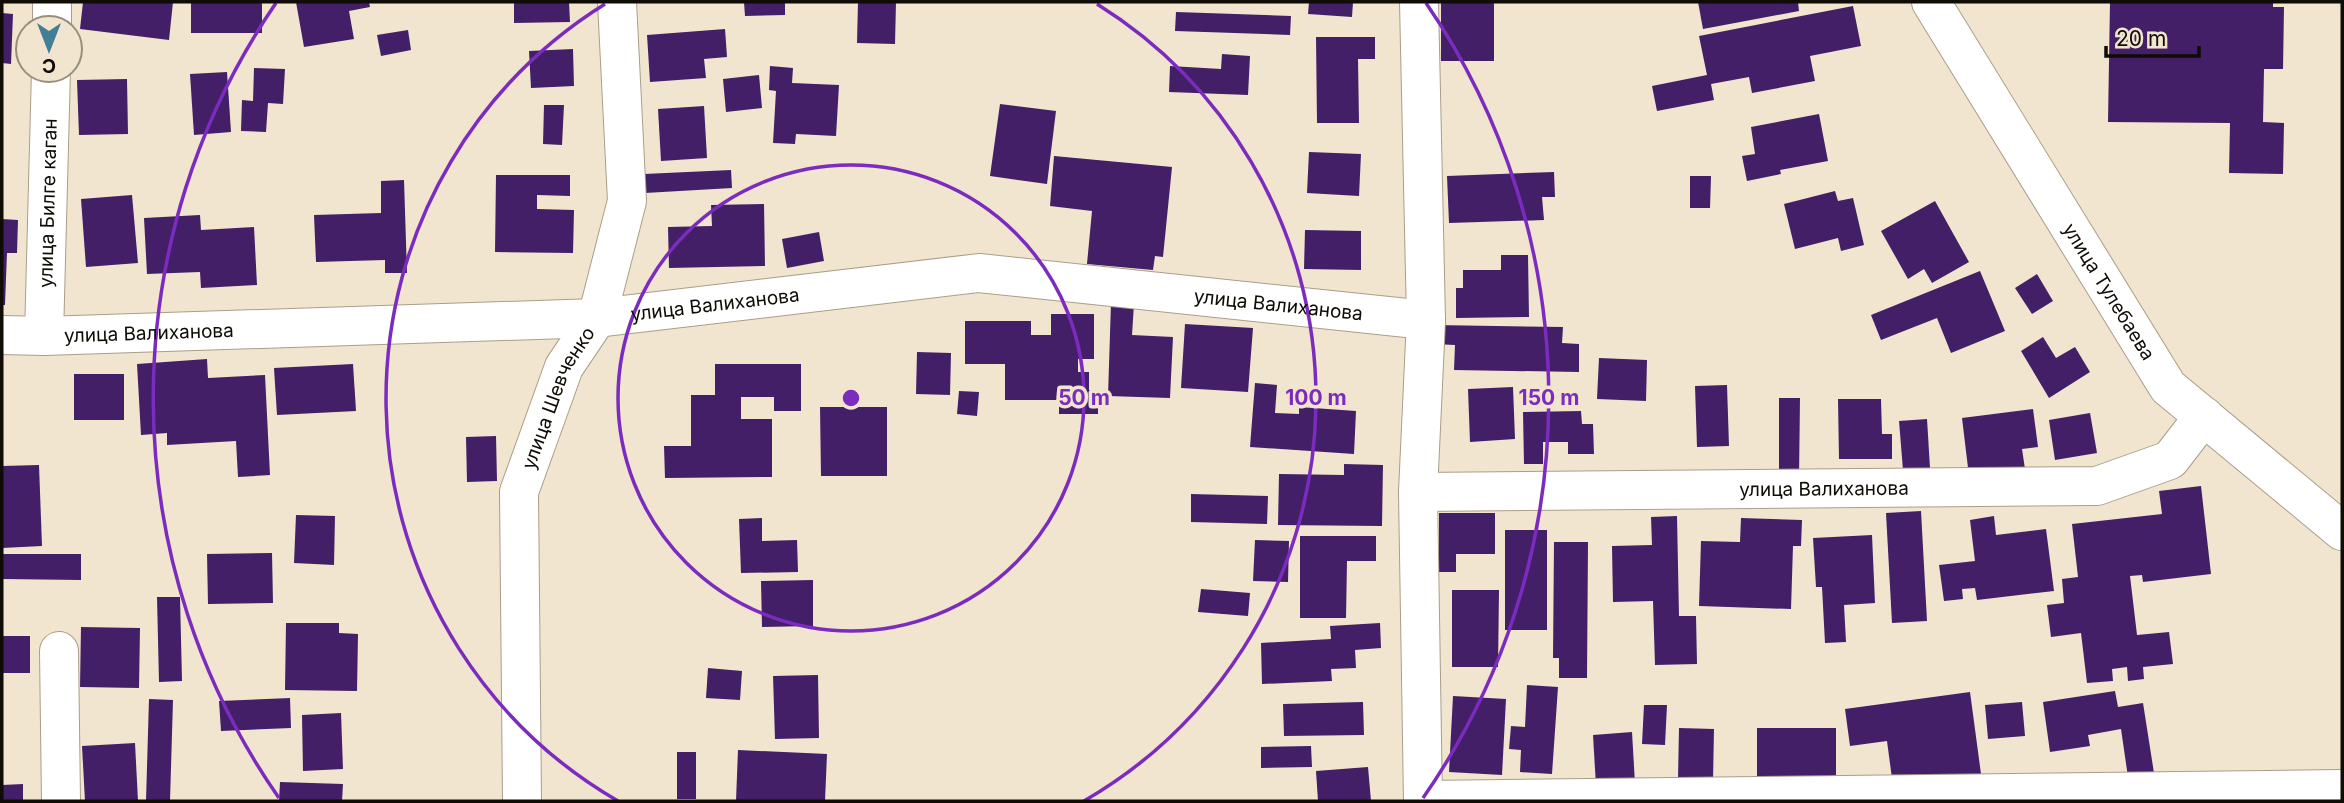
<svg xmlns="http://www.w3.org/2000/svg" width="2344" height="803" font-family="Inter,sans-serif">
<style>
.building{fill:#421f67}
.lines{fill:none;stroke-linecap:round;stroke-linejoin:round}
.minor-casing{stroke:#aa9e8a;stroke-width:40}
.minor{stroke:#fff;stroke-width:38}
.ring{fill:none;stroke:#7b2cbf;stroke-width:3.5}
.labels{text-anchor:middle;dominant-baseline:central;stroke-width:7;stroke-linejoin:round;paint-order:stroke}
.street-label{font-size:19px;fill:#0f0b05;stroke:#f1e5cf}
.centre{fill:#7b2cbf;stroke:#f1e5cf;stroke-width:3.5}
.ring-label{font-size:21px;text-anchor:middle;font-weight:bold;fill:#7b2cbf;stroke:#f1e5cf;stroke-width:7;stroke-linejoin:round;paint-order:stroke}
</style>
<rect width="100%" height="100%" fill="#f1e5cf"/>
<g class="building">
<path d="M83,2H173L169,40L80,29Z"/>
<rect x="191" y="2" width="71" height="31"/>
<path d="M296,2H369L370,7L349,11L354,39L304,47Z"/>
<path d="M514,2H569L570,22L514,23Z"/>
<path d="M744,2H785V15L745,16Z"/>
<path d="M858,2H896L895,44L857,43Z"/>
<path d="M1309,2H1353L1352,17L1308,14Z"/>
<rect x="1441" y="2" width="53" height="59"/>
<path d="M1698,2H1798L1799,11L1703,29Z"/>
<path d="M2110,2H2273V7H2284L2283,69H2264L2263,122L2284,123L2283,174L2229,173L2230,123L2108,122Z"/>
<path d="M1853,6L1861,46L1810,56L1815,81L1752,93L1749,77L1711,84L1714,100L1657,111L1652,86L1707,75L1699,36Z"/>
<path d="M1176,12L1291,16L1290,35L1175,31Z"/>
<path d="M2,13L13,14L11,64L2,63Z"/>
<path d="M725,29L727,57L704,59L706,78L650,82L647,35Z"/>
<path d="M408,30L411,50L381,56L377,35Z"/>
<path d="M1316,37H1375V59H1358L1359,123H1317Z"/>
<path d="M573,49L574,86L531,88L529,51Z"/>
<path d="M1222,54L1250,56L1248,95L1169,92L1170,66L1221,69Z"/>
<path d="M770,66L793,68L792,83L839,85L836,136L796,134L795,144L773,143L776,91L769,90Z"/>
<path d="M254,68L285,69L283,104L268,103L266,132L241,131L242,100L253,101Z"/>
<path d="M227,72L231,132L194,135L190,74Z"/>
<path d="M759,75L762,108L726,112L723,79Z"/>
<path d="M127,79L128,134L79,135L77,80Z"/>
<path d="M1000,104L1056,111L1047,184L990,176Z"/>
<path d="M544,105H564L562,145L543,144Z"/>
<path d="M704,106L707,158L661,161L658,109Z"/>
<path d="M1819,114L1828,161L1780,170L1781,174L1747,181L1742,156L1755,154L1751,127Z"/>
<path d="M1309,152L1361,154L1359,196L1307,193Z"/>
<path d="M1054,156L1172,167L1163,257L1155,256L1153,270L1087,264L1092,211L1050,206Z"/>
<path d="M731,170L732,188L645,193L644,174Z"/>
<path d="M1554,172L1555,197H1542L1544,220L1449,223L1447,176Z"/>
<path d="M496,175H570V196L537,195V209L574,210L573,253L495,252Z"/>
<path d="M1690,176H1711L1710,208H1690Z"/>
<path d="M404,180L407,273H385V260L316,262L314,215L381,213V181Z"/>
<path d="M1835,191L1838,201L1853,198L1864,245L1841,251L1838,238L1795,249L1784,204Z"/>
<path d="M132,195L138,263L86,267L81,199Z"/>
<path d="M1935,201L1969,262L1932,283L1924,269L1908,279L1881,231Z"/>
<path d="M764,204L765,266L669,268L668,227L712,226L711,205Z"/>
<path d="M200,215L201,230L254,227L257,285L201,288L200,272L147,274L144,218Z"/>
<path d="M2,219L18,220L17,253H7L5,305H2Z"/>
<path d="M1305,230L1361,231V270L1304,269Z"/>
<path d="M819,232L824,261L787,268L782,239Z"/>
<path d="M1501,255H1528L1529,317L1456,318V288H1463V270H1501Z"/>
<path d="M1980,271L2005,331L1951,353L1937,318L1881,340L1871,315Z"/>
<path d="M2037,274L2053,301L2032,314L2015,288Z"/>
<path d="M1111,303L1134,304L1132,335L1173,337L1170,398L1108,396Z"/>
<path d="M1051,314H1094V359H1078V372H1089V390H1098V414H1059V400H1005V364H965V321H1031V335H1051Z"/>
<path d="M1185,324L1253,328L1248,392L1181,388Z"/>
<path d="M1434,325L1563,327L1562,343L1579,344V372L1454,370L1455,345L1433,344Z"/>
<path d="M2043,337L2056,358L2075,347L2090,372L2049,398L2021,351Z"/>
<path d="M917,352L951,353L950,395L916,394Z"/>
<path d="M1599,358L1647,360L1646,401L1597,399Z"/>
<path d="M207,359L208,378L265,375L270,475L238,477L236,441L167,445V433L141,435L137,364Z"/>
<path d="M353,364L356,411L277,415L274,368Z"/>
<path d="M715,364H801V411H774V397H741V419H772V477L665,478L664,446H691V395H715Z"/>
<rect x="74" y="374" width="50" height="46"/>
<path d="M1255,383L1277,385L1275,413L1299,414V407L1356,411L1354,454L1250,447Z"/>
<path d="M1727,385L1729,446L1697,447L1695,386Z"/>
<path d="M1513,387L1515,439L1470,442L1468,389Z"/>
<path d="M959,391L979,392L977,416L957,414Z"/>
<path d="M1779,398H1800L1799,478H1779Z"/>
<path d="M1838,399H1881L1882,434H1892V459H1839Z"/>
<path d="M820,407H887V476H821Z"/>
<path d="M2033,409L2038,447L2022,449L2025,469L1969,476L1962,418Z"/>
<path d="M1581,411L1582,424H1593L1594,454H1568V442H1543V464H1524L1523,412Z"/>
<path d="M2090,413L2097,453L2055,460L2049,420Z"/>
<path d="M1927,419L1930,468L1903,470L1899,421Z"/>
<path d="M496,436L497,481L467,482L466,437Z"/>
<path d="M1344,464L1383,465L1382,526L1278,525L1279,474L1344,475Z"/>
<path d="M39,465L42,546L2,548V466Z"/>
<path d="M2201,486L2211,574L2143,582L2142,575L2130,576L2137,635L2169,632L2173,664L2143,667L2144,679L2128,681L2127,667L2112,669L2113,681L2087,683L2081,633L2051,637L2047,605L2064,603L2062,579L2078,577L2072,524L2162,514L2159,491Z"/>
<path d="M1191,494L1268,496L1267,524L1191,522Z"/>
<path d="M1921,511L1927,621L1892,623L1886,513Z"/>
<path d="M1439,513H1495V554H1456V572H1439Z"/>
<path d="M296,515L335,516L334,565L294,563Z"/>
<path d="M1677,516L1679,616H1696L1697,664L1655,665L1653,601L1613,602L1612,546L1652,545L1651,517Z"/>
<path d="M1994,516L1996,535L2046,529L2054,591L1977,600L1975,588L1962,589L1963,599L1944,601L1939,565L1975,561L1970,520Z"/>
<path d="M762,518V541L797,540L798,572L741,573L739,519Z"/>
<path d="M1741,518L1802,520L1801,546H1793L1791,609L1699,606L1701,541L1740,542Z"/>
<rect x="1505" y="530" width="42" height="100"/>
<path d="M1872,535L1875,603L1844,605L1846,642L1825,643L1822,587H1816L1813,538Z"/>
<path d="M1300,536H1376V561H1347L1346,618H1300Z"/>
<path d="M1255,540L1289,541L1288,582L1253,581Z"/>
<path d="M1554,542H1588L1587,678H1559V658H1553Z"/>
<path d="M272,553L273,603L208,604L207,554Z"/>
<path d="M2,554H81V580L2,579Z"/>
<path d="M813,580V626L762,627L761,581Z"/>
<path d="M1201,589L1250,593L1248,616L1198,612Z"/>
<path d="M1452,590H1499L1498,667H1452Z"/>
<path d="M157,597H180L182,681L159,682Z"/>
<path d="M286,623H339V633L358,634L357,691L285,690Z"/>
<path d="M1380,623L1381,648L1355,650L1356,668L1331,669L1332,681L1262,684L1261,643L1331,639L1330,626Z"/>
<path d="M81,627L140,628L139,688L80,687Z"/>
<rect x="2" y="636" width="28" height="37"/>
<path d="M708,668L742,671L740,700L706,698Z"/>
<path d="M818,675L819,738L775,739L773,676Z"/>
<path d="M1527,685L1558,687L1552,774L1520,772L1521,750L1509,749L1511,726L1525,727Z"/>
<path d="M2115,691L2118,707L2143,703L2154,773L2128,777L2121,729L2088,735L2090,746L2050,752L2043,702Z"/>
<path d="M1970,692L1981,774L1893,786L1887,741L1850,746L1845,709Z"/>
<path d="M1453,696L1506,699L1502,775L1449,772Z"/>
<path d="M290,698L291,728L221,731L219,701Z"/>
<path d="M149,699L173,700L170,801H146Z"/>
<path d="M1363,702L1364,735L1284,736L1283,704Z"/>
<path d="M2022,702L2025,736L1988,739L1985,705Z"/>
<path d="M1644,705H1667L1665,745L1642,744Z"/>
<path d="M341,713L343,769L303,771L302,715Z"/>
<path d="M1679,728L1714,729L1713,781L1678,780Z"/>
<rect x="1757" y="728" width="79" height="51"/>
<path d="M1632,732L1635,784L1596,786L1593,735Z"/>
<path d="M135,743L138,801H85L82,746Z"/>
<path d="M1311,746L1312,767L1261,768V747Z"/>
<path d="M738,750L827,754L825,801H736Z"/>
<rect x="677" y="752" width="19" height="47"/>
<path d="M1368,767L1371,801H1318L1316,771Z"/>
<path d="M280,782L343,784L342,801H279Z"/>
<path d="M23,784V801H2V785Z"/>
</g>
<g class="lines">
<g class="minor-casing">
<g id="minor">
<path d="M1419,2L1426,320L1418,492L1423,801"/>
<path id="s1" d="M1931,2L2168,387L2342,531"/>
<path d="M52,28V2"/>
<path id="s2" d="M2,335L44,336L597,318L979,273L1426,320"/>
<path id="s3" d="M44,336L51,70"/>
<path id="s4" d="M1418,492L2097,486L2170,460L2204,416"/>
<path d="M59,651L61,801"/>
<path d="M1424,800L2342,789"/>
<path id="s5" d="M522,801L519,492L564,367L597,318L627,201L617,2"/>
</g>
</g>
<use href="#minor" class="minor"/>
</g>
<g class="ring">
<circle cx="851" cy="398" r="233"/>
<path d="M618 801A465 465 0 0 1 605 4M1097 4A465 465 0 0 1 1084 801"/>
<path d="M279 798A698 698 0 0 1 276 3M1426 3A698 698 0 0 1 1423 798"/>
</g>
<g class="labels">
<g class="street-label">
<text stroke="none"><textPath href="#s3" startOffset="133">улица Билге каган</textPath></text>
<text stroke="none"><textPath href="#s1" startOffset="340">улица Тулебаева</textPath></text>
<text stroke="none"><textPath href="#s2" startOffset="714">улица Валиханова</textPath></text>
<text stroke="none"><textPath href="#s2" startOffset="1281">улица Валиханова</textPath></text>
<text stroke="none"><textPath href="#s2" startOffset="147">улица Валиханова</textPath></text>
<text stroke="none"><textPath href="#s5" startOffset="411">улица Шевченко</textPath></text>
<text stroke="none"><textPath href="#s4" startOffset="406">улица Валиханова</textPath></text>
</g>
</g>
<circle cx="851" cy="398" r="10" class="centre"/>
<g class="ring-label">
<text x="1084" y="405">50 m</text>
<text x="1316" y="405">100 m</text>
<text x="1549" y="405">150 m</text>
</g>
<rect width="2344" height="803" fill="none" stroke="#0f0b05" stroke-width="7"/>
<g transform="translate(49 49) rotate(180)"><circle r="33" fill="#f1e5cf" stroke="#978e7e" stroke-width="2"/>
<path d="M0-5L12 26L0 18L-12 26Z" fill="#427f96"/>
<text y="-10" font-size="19" font-weight="bold" text-anchor="middle" fill="#0f0b05">С</text>
</g>
<path d="M2106 46v10h93v-10" fill="none" stroke="#0f0b05" stroke-width="3.5"/>
<text x="2116" y="46" font-size="21" fill="#0f0b05" stroke="#f1e5cf" stroke-width="5" paint-order="stroke">20 m</text>
</svg>
